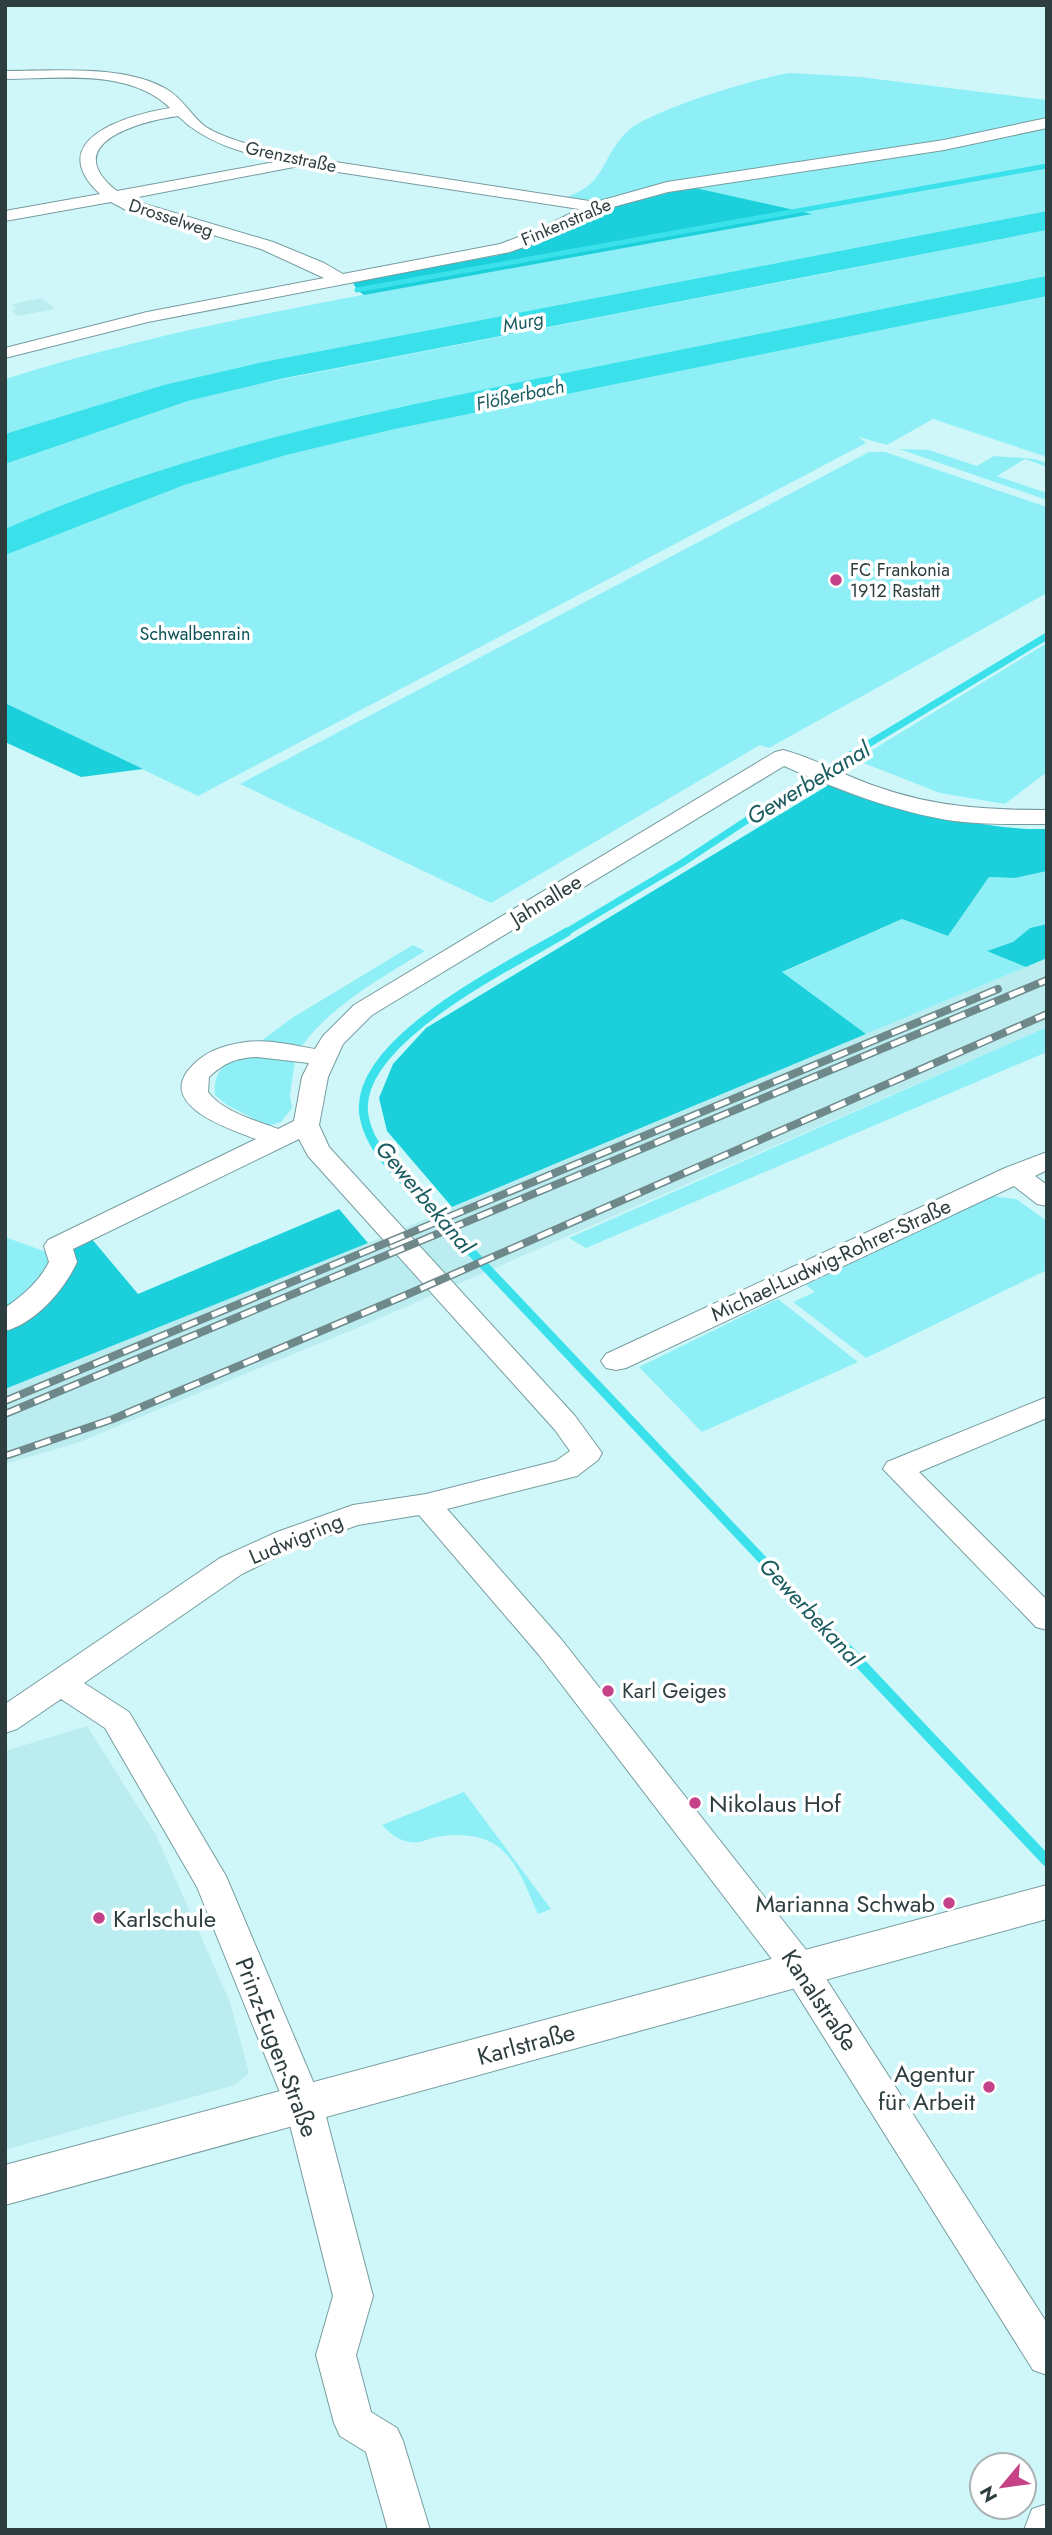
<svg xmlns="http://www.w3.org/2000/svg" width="1052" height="2535" font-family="Jost,sans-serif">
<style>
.built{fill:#bbedf0}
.green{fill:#8ef0f6}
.forest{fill:#1bd0da}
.water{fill:#3be1ea}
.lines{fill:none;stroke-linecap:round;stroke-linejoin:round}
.stream-far3{stroke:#3be1ea;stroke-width:5}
.stream-far2{stroke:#3be1ea;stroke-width:7}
.stream-far1{stroke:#3be1ea;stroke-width:9}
.stream{stroke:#3be1ea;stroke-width:11}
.river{fill:#3be1ea;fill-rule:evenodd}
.minor-casing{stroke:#769c9f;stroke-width:2}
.tertiary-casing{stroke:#769c9f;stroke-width:2}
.minor{fill:#fff;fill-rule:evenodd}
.tertiary{fill:#fff;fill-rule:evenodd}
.rail-casing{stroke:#6f888a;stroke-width:8}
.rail{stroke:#fff;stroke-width:5;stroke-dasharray:16;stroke-linecap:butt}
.poi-dot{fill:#c54288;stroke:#fff;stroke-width:2.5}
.labels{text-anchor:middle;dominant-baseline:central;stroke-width:7;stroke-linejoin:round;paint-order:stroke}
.far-street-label{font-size:18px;fill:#2e3e3f;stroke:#fff}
.far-poi-label{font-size:18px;fill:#2e3e3f;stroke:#fff;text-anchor:start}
.far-park-label{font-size:18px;fill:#0c5256;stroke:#fff}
.far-water-label{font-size:19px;font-style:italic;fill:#1a5c60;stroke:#fff}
.street-label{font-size:21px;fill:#2e3e3f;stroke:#fff}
.poi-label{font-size:21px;fill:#2e3e3f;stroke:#fff;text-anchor:start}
.water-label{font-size:23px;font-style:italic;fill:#1a5c60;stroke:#fff}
.near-poi-label{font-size:24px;fill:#2e3e3f;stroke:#fff;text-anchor:start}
.near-street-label{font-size:24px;fill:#2e3e3f;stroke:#fff}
</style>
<rect width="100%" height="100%" fill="#cff7fa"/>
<g class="built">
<path d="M42,298L55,309L18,316L11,310L18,309L12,304Z"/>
<path d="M1047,958V1027L362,1326L77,1443L5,1464V1389L368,1243Z"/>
<path d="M87,1726L156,1835L230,2002L249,2073L235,2085L5,2150V1751Z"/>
</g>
<g class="green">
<path d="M789,73L860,77L1047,100V120L988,134L608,201L564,198C609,183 599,158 628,131C650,110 757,78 789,73Z"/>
<path d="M1047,128V211L263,362L5,434V379C149,334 296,307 444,280C566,258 687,236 809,214L691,187L945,149Z"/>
<path d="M1047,230V283L391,416L272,443L169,474L55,517L5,540V464L188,401L258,384Z"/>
<path d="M1047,289V457L933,419L887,445L859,437L866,443L198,796L5,703V549L176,480L279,448L393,421Z"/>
<path d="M899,449L929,450L977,466L994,456L1035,459L1047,463V467L1025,459L997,476L1047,493V500Z"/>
<path d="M869,452H885L1047,507V593L769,748L760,745L491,903L240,784Z"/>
<path d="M1047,643V772L1005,804L940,793L856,760Z"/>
<path d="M1047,871V924L1030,928L1013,942L988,951L1026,967L866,1034L781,973L902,919L948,936L989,877L1015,878Z"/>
<path d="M413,945L425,951C380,979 334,1003 301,1047L261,1041L292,1018Z"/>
<path d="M1047,1027V1052L586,1248L569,1238Z"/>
<path d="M242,1056L295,1060L290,1095L292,1108L281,1122L268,1126L227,1105L215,1095C213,1074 223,1062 242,1056Z"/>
<path d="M991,1196L1016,1199L1047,1221V1270L866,1358L793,1302L815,1292L806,1285Z"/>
<path d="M5,1237L49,1253L51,1267L39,1283L5,1306Z"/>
<path d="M778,1299L858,1362L702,1432L639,1367Z"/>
<path d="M464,1792L551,1909L538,1914C528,1893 519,1864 500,1848C483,1834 457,1833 436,1837C427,1839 420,1844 410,1842C399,1841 390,1833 382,1825Z"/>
</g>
<g class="forest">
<path d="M691,187L812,214L364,295L357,290L352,281L495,256L528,247L610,208Z"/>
<path d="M5,703L143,769L81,777L5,742Z"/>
<path d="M832,783C901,803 974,831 1047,829V871L1015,878L989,877L948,936L902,919L782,972L866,1034L452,1207L387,1131L379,1098L393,1064L426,1028Z"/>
<path d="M1047,924V958L1026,967L987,951L1013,942L1030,928Z"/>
<path d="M339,1209L368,1243L5,1389V1306L39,1283L86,1232L138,1294Z"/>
</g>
<path class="water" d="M1047,211V230L280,379L188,401L5,464V434L164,385L263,362Z"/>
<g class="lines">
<path class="stream-far3" d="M357,290L1047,166"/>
<path class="stream-far2" d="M565,933L682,863L794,789L1047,636"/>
<path class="stream-far1" d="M567,932C514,964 351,1041 364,1116C370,1152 405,1181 428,1206L826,1627"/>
<path class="stream" d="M824,1625L1047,1861"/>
<path class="river" d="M1047,276V296L390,430L286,455L184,485L5,555V529C187,449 372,412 565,373C726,341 886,308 1047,276Z"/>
<g class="minor-casing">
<g id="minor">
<path d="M5,71C53,71 126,64 168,90C183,99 192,117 206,127C230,142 275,151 303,157L596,202L667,182L944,140L1047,118V128L944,150L668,192L602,210L554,236L510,252L148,322L5,358V348L147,312L324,278L261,249L126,210L111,202L5,221V211L100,194C42,140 127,115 170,108C129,68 57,79 5,79ZM178,116C206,143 242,153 280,161L117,191C57,144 140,121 178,116ZM299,166L579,209L542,228L500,244L343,274L324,263L273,242L128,199Z"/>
<path d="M783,750C815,758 846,777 878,787C934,807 988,810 1047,810V824C1016,824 985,825 954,821C895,812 839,790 784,766L372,1015L343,1044L328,1077L319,1125L329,1147L575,1416L602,1453L598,1460L577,1476L447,1509L561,1639L814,1960L1047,2323V2375L1033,2370L788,1980L539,1655L419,1515L358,1525L299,1546L242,1574L84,1683L129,1712L226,1876L323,2105L373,2296L356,2355L371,2412L397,2428L403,2441L430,2530H388L366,2452L340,2436L334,2423L316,2355L333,2296L285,2105L197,1887L105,1728L61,1699L17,1729L5,1733V1704L220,1558L277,1532L353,1505L426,1494L556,1461L570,1451L555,1430L308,1156L299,1139L73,1249L77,1262C64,1290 36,1323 5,1331V1308C23,1295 39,1282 49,1262L44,1246L48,1240L256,1139C230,1129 154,1105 192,1066C205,1052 221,1046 240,1043C265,1038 291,1045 315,1049L323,1036L354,1005L775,752ZM257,1057L309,1063L302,1077L294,1121L278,1129C255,1120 223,1112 208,1092L209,1077C224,1063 236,1058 257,1057Z"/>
<path d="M1047,1152V1170L1035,1176L1047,1185V1206L1037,1204L1014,1186L626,1368L616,1370L606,1368L601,1361L606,1354L1005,1168Z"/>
<path d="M1047,1397V1418L919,1472L1047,1600V1630L1036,1627L883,1469L887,1462Z"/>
<path d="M1047,2504V2530H1024L1032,2509Z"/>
</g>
</g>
<g class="tertiary-casing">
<path id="tertiary" d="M1047,1885V1919L5,2205V2165Z"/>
</g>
<use href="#minor" class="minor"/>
<use href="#tertiary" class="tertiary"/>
<g class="rail-casing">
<g id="rail">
<path d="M5,1401L998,989"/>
<path d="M5,1414L1047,980"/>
<path d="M5,1456L113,1419L406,1295L1047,1014"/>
</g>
</g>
<use href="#rail" class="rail"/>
</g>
<g class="poi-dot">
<circle cx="836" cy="580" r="7"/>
<circle cx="608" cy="1691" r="7"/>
<circle cx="695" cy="1803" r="7"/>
<circle cx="949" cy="1903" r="7"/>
<circle cx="99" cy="1918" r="7"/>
<circle cx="989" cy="2087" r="7"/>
</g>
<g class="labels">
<g class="far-street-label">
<text transform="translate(291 157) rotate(12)">Grenzstraße</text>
<text transform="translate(171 218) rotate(18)">Drosselweg</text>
<text transform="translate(566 222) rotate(-23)">Finkenstraße</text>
</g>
<g class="far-poi-label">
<text x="850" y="570">FC Frankonia<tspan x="850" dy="21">1912 Rastatt</tspan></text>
</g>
<g class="far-park-label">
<text x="195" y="634">Schwalbenrain</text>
</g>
<g class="far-water-label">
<text transform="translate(523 322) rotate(-11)">Murg</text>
<text transform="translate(520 395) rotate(-12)">Flößerbach</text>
</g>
<g class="street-label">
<text transform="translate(546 900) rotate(-31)">Jahnallee</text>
<text transform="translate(831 1260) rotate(-25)">Michael-Ludwig-Rohrer-Straße</text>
<text transform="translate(296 1539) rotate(-23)">Ludwigring</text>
</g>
<g class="poi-label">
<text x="622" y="1691">Karl Geiges</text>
</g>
<g class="water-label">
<text transform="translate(808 783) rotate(-31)">Gewerbekanal</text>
<text transform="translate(425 1197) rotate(50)">Gewerbekanal</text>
<text transform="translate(811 1612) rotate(47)">Gewerbekanal</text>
</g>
<g class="near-poi-label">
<text x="709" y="1803">Nikolaus Hof</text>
<text x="935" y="1903" text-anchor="end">Marianna Schwab</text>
<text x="113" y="1918">Karlschule</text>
<text x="975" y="2073" text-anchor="end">Agentur<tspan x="975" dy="28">für Arbeit</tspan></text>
</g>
<g class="near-street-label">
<text transform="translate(820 2000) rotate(56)">Kanalstraße</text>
<text transform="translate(526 2044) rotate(-15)">Karlstraße</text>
<text transform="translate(277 2047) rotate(69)">Prinz-Eugen-Straße</text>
</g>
</g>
<rect width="1052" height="2535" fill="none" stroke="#2e3e3f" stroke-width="14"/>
<g transform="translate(1003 2486) rotate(241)"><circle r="33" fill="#ffffff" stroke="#abb2b2" stroke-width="2"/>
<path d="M0-5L12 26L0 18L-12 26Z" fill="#c54288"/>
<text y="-10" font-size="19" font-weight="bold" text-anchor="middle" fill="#2e3e3f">N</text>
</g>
</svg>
